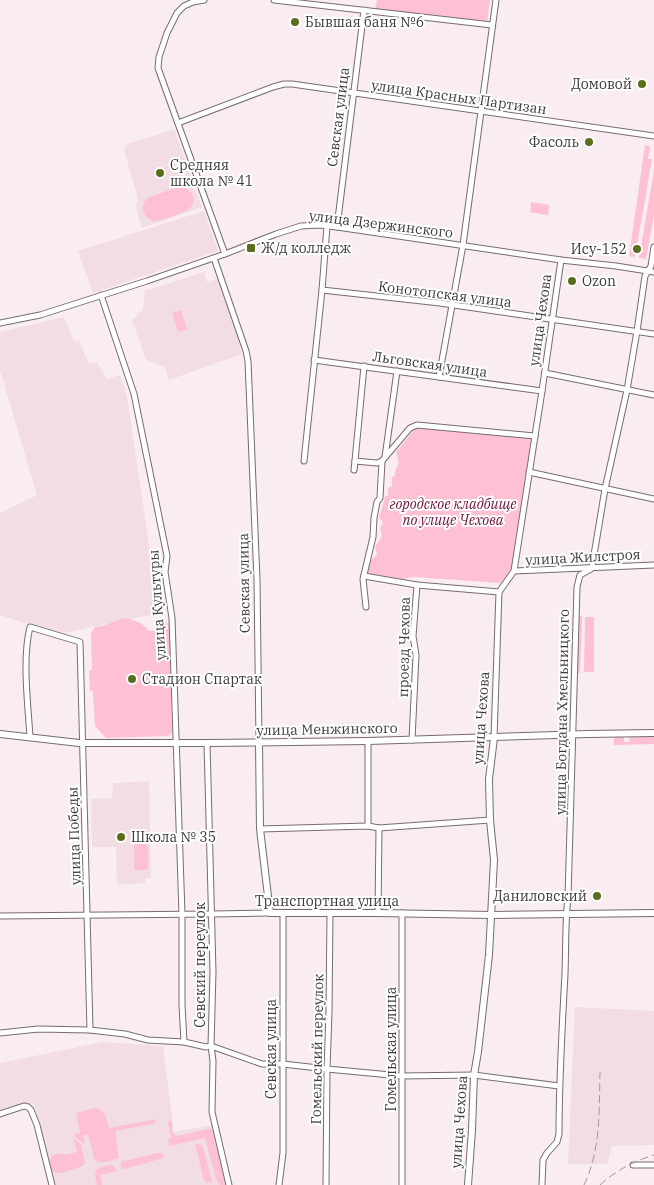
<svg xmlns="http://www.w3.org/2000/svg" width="654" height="1185" font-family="'IBM Plex Serif',serif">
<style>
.built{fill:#f1dde3}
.green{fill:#fec1d3}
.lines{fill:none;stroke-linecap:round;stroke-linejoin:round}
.minor-casing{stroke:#766c6f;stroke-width:7}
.tertiary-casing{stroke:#766c6f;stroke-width:8}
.minor{stroke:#fff;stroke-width:5}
.tertiary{stroke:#fff;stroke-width:6}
.rail{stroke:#a1989b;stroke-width:1;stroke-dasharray:8 4;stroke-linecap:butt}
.poi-dot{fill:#596d1c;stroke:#fff;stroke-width:2}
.labels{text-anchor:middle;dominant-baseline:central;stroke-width:4;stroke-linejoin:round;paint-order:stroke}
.poi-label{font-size:14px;fill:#3e3a3b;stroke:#fff;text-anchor:start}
.street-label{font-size:14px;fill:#3e3a3b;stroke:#fff}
.park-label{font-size:14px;font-style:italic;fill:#6f123d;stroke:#fff}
</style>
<rect width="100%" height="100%" fill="#faedf1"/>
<g class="built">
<path d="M174,129L202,207L142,228L138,217H139L135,203L138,202L137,195L124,150L126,146L128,144Z"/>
<path d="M204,211L218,251L93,293L78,251Z"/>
<path d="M204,272L207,282L219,278L242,343L239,345L242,354L169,380L165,367L146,360L132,320L143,310L145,291Z"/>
<path d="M64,317L74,341L79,340L89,364L97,362L107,379L120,375L127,396L159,613L59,634L0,615V513L37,495L0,370V332Z"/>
<path d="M149,781L151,878H145V883L117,885L116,847H92L91,799L112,798L113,783Z"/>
<path d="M575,1007L654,1011V1145L612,1146L607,1164H568Z"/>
<path d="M103,1042L163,1046L174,1132L212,1125L227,1185H54L34,1103L0,1111V1063Z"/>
</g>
<g class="green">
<path d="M377,0H490L487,23L375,10Z"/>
<path d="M645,145L650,146L648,159H652L635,257L629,256Z"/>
<path d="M654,170V215L646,259L639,258Z"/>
<path d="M181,186C190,188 198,199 191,207C187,212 159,222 153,221C149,220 146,217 144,213C142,207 143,203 147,198Z"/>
<path d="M531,202L549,205L548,215L530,212Z"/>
<path d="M181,310L187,329L178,332L172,313Z"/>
<path d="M416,427L533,438L512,568L500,583L413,577L403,579L367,573L370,561L377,555L375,547L382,536L380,528L383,522L379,518L385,497L388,495V488L392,486V477L395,476C395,463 402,468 396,452Z"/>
<path d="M578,616H582L580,673H578L577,670Z"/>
<path d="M585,617H594V672H584Z"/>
<path d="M125,618C135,620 143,623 149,631C157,631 160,628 165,623H169L172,733L168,736L106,738L95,726L93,691H90L89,670H92L91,633L95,627C105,627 114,620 125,618Z"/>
<path d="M615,737H624V742H629L630,737H654V744L614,745V739Z"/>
<path d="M145,843L148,847V868L146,870H136L134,869V846L135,844Z"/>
<path d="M95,1108C106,1110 106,1118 109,1128L157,1119L153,1124L115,1131L119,1158C111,1160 99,1166 94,1159L88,1134L83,1135L85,1143H83L75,1137V1134L80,1133L76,1113Z"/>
<path d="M171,1120L173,1134L177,1136L208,1129H212L226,1185H220L216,1179L205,1138L169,1146L168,1140L171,1137L168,1122Z"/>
<path d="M73,1138L81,1144L85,1163L83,1166C76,1168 66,1173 58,1173C50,1173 46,1164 51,1158C53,1154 58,1154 62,1153L65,1155L77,1152Z"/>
<path d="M195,1144H198L203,1147L212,1182L206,1183L204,1180Z"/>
<path d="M158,1153H162L164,1158L121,1170V1163L124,1161Z"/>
<path d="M111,1165L114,1166L117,1171L100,1175L102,1185H97C93,1168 95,1168 111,1165Z"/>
</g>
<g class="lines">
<g class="minor-casing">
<g id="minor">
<path d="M204,0L193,2L184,6L177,13L167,33L159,57L158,68L225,254"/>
<path d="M274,0L492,25"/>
<path d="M178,123L273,87L284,84H292L654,136"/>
<path d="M337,227L364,10"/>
<path d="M214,258L246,351L248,361L257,580L259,742"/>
<path d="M322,290L440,303L654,334"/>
<path d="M101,295L134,394L167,556L165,572L172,618L182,914V1005L184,1042"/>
<path d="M0,323L40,315L147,281L225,254L276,234L301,226L320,225L337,227L561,260L616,266L654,272"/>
<path d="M314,360L542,391"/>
<path d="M545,373L654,395"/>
<path d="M439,377L463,245L496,0"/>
<path d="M385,457L397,371"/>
<path d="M304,461L322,290L327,226"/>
<path d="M355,461L364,366"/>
<path d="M354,470L355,461L377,463L382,461L410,428L417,425L535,436"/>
<path d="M529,472L654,499"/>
<path d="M514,571L654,565"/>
<path d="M364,576L417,585L499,592"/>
<path d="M366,607L363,579L373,537L374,518L377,502L380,498L382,461"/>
<path d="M30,737C28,704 22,659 30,627L80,642L90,1030"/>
<path d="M494,738L499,592L514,571L542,391L561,260"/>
<path d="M412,740L416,655L413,636L417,585"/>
<path d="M207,743L213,972L211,1046L213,1061L212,1112L229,1185"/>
<path d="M368,826V741"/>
<path d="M260,829L368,826L379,828L490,820"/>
<path d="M378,913L379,828"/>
<path d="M402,913V1185"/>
<path d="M0,916L212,914L270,913"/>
<path d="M0,1033L38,1029L90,1030L125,1034L148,1040L184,1042L206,1047L211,1046L262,1064H283L327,1069L401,1076L474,1075L559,1086"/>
<path d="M0,1114L24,1106L28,1107L31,1110L37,1125L52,1185"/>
<path d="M633,1165H654"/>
<path d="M279,1185L283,1153V914"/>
<path d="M326,1185L327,1069L329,1012L330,913"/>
<path d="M542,1185L543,1160L547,1153L557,1142L559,1134C559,1080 562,1027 565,974C566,948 565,923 568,897L577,587L580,575L591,569L592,567L605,489L627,390L637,331L645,276L651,266L654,247"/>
</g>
</g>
<g class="tertiary-casing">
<g id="tertiary">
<path d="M0,734L79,743H207L368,741L588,734L654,733"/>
<path d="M259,742L260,829L270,913H378L491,915L654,913"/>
<path d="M468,1185L472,1130L474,1075L478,1052L489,955L494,860L490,820L489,779L494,738"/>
</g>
</g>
<use href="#minor" class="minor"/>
<use href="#tertiary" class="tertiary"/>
<g class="rail">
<path d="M584,1185C601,1150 599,1110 600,1072"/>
<path d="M600,1185C615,1171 634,1161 654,1155"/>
</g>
</g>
<g class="poi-dot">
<circle cx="295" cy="22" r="5"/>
<circle cx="642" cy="84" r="5"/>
<circle cx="589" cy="142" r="5"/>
<circle cx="160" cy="173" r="5"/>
<rect x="246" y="243" width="10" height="10" rx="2.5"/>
<circle cx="637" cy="249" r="5"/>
<circle cx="572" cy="281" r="5"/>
<circle cx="132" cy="679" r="5"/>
<circle cx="121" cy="837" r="5"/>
<circle cx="597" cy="896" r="5"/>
</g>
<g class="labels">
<g class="poi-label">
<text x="305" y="22">Бывшая баня №6</text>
<text x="632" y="84" text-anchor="end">Домовой</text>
<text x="579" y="142" text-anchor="end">Фасоль</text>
<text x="170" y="165">Средняя<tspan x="170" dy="16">школа № 41</tspan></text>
<text x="261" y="248">Ж/д колледж</text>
<text x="627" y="249" text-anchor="end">Ису-152</text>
<text x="582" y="281">Ozon</text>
<text x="142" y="679">Стадион Спартак</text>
<text x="131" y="837">Школа № 35</text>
<text x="587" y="896" text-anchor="end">Даниловский</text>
</g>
<g class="street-label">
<text transform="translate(459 97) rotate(8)">улица Красных Партизан</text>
<text transform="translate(338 117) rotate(-83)">Севская улица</text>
<text transform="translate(381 224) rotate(7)">улица Дзержинского</text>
<text transform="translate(445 294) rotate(7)">Конотопская улица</text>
<text transform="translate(540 320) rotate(-82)">улица Чехова</text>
<text transform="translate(430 364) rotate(8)">Льговская улица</text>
<text transform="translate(583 557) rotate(-3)">улица Жилстроя</text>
<text transform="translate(244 583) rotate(-91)">Севская улица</text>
<text transform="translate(157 605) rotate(-94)">улица Культуры</text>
<text transform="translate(404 647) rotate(-89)">проезд Чехова</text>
<text transform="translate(562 712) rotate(-89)">улица Богдана Хмельницкого</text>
<text transform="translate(481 718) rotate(-86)">улица Чехова</text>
<text transform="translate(327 729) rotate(-1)">улица Менжинского</text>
<text transform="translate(74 836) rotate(-92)">улица Победы</text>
<text x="327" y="901">Транспортная улица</text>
<text transform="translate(200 965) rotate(-90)">Севский переулок</text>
<text transform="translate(271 1049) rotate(-90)">Севская улица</text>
<text transform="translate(317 1049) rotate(-89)">Гомельский переулок</text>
<text transform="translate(391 1049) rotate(-90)">Гомельская улица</text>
<text transform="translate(459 1122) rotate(-86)">улица Чехова</text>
</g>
<g class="park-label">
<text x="453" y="504">городское кладбище<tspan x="453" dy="16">по улице Чехова</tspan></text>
</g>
</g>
</svg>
